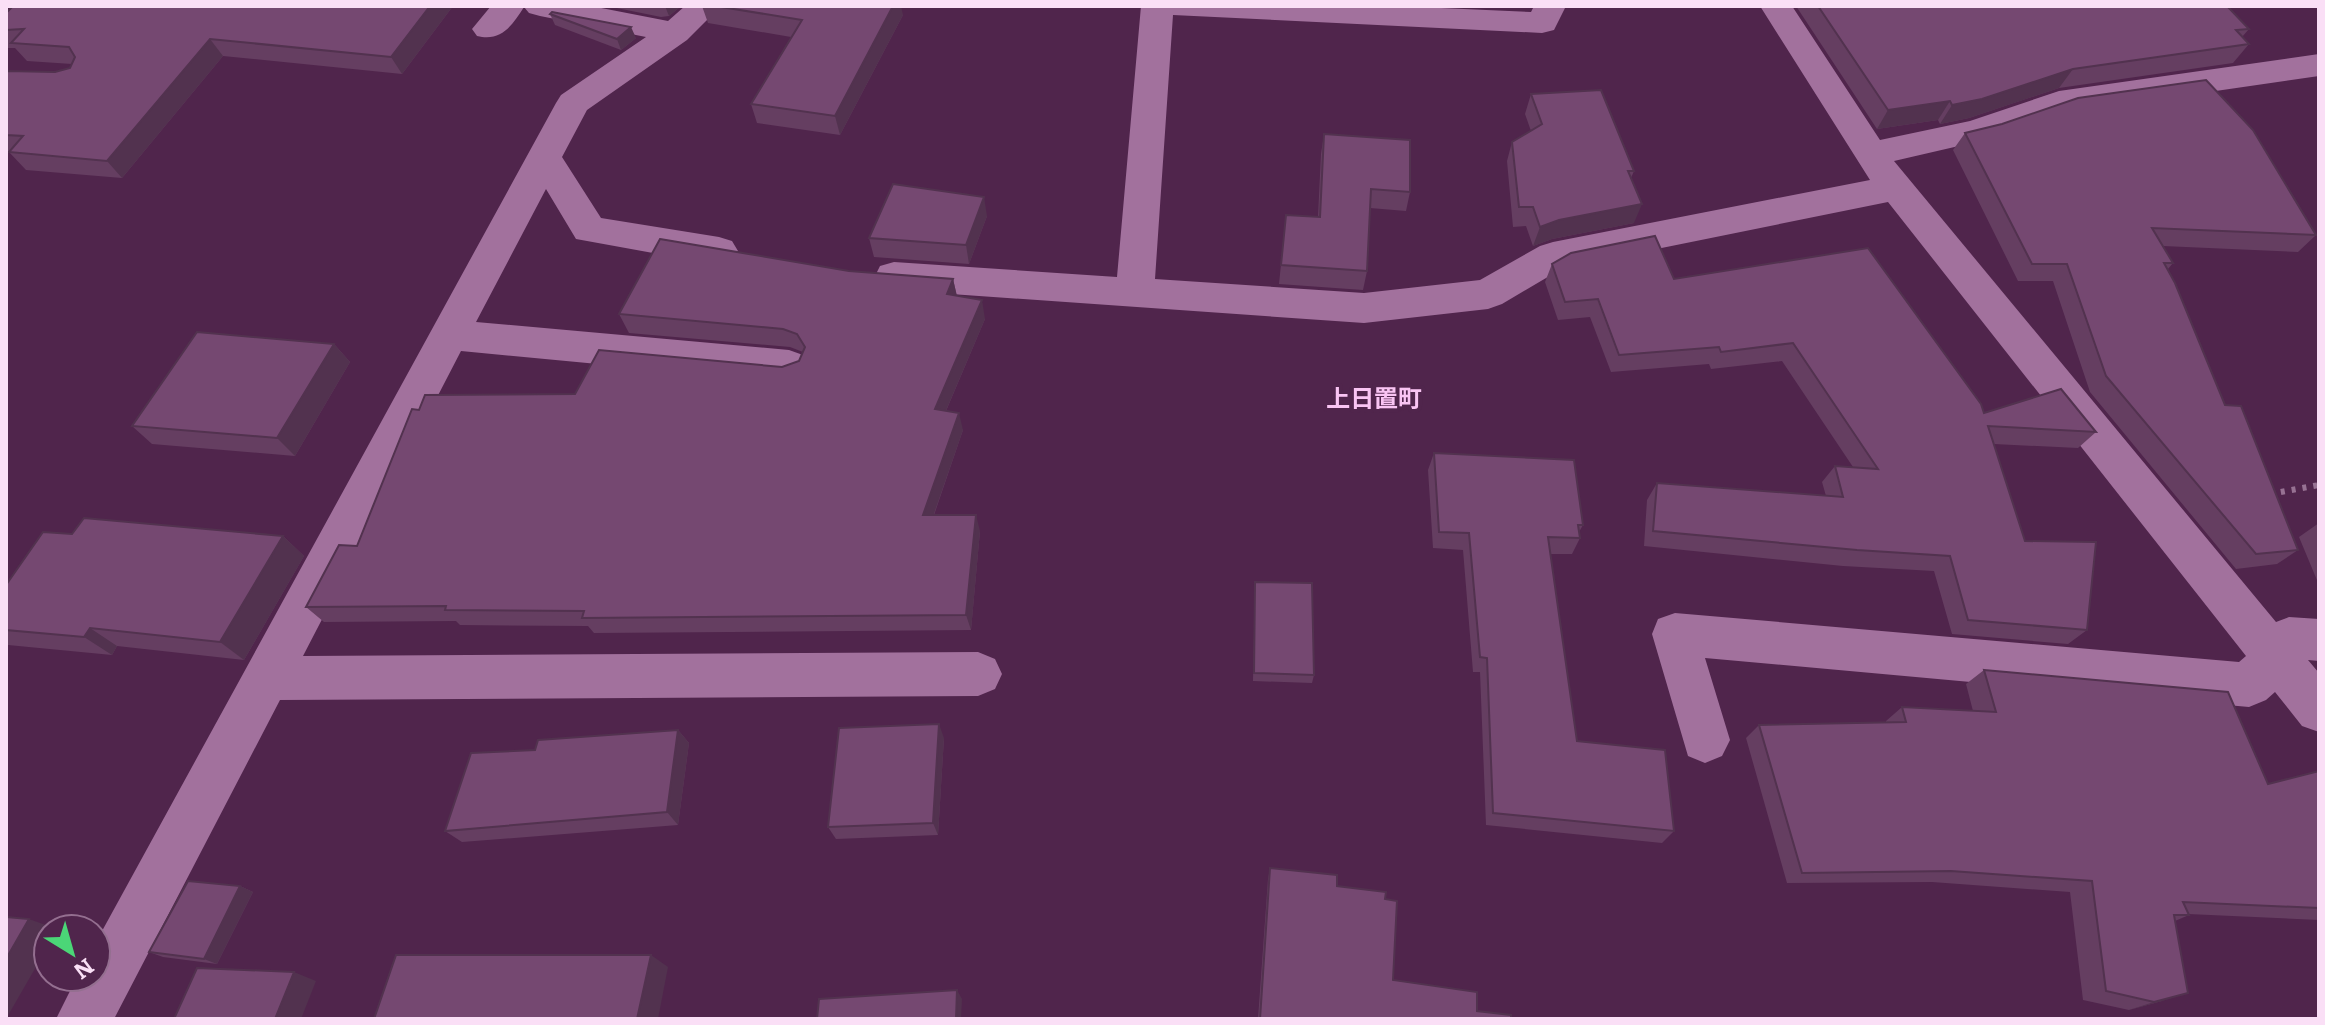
<svg xmlns="http://www.w3.org/2000/svg" width="2325" height="1025" font-family="Literata,'Noto Sans JP',serif">
<style>
.lines{fill:none;stroke-linecap:round;stroke-linejoin:round}
.path{stroke:#977293;stroke-width:6;stroke-dasharray:4 7;stroke-linecap:butt}
.minor{fill:#a2719d;fill-rule:evenodd}
.wall{fill:#653e61}
.shaded-wall{fill:#52324f}
.building{fill:#754871;stroke:#52324f;stroke-width:2}
.labels{text-anchor:middle;dominant-baseline:central;stroke-width:8;stroke-linejoin:round;paint-order:stroke}
.quarter-label{font-size:24px;font-weight:bold;fill:#f9c4f3;stroke:#50254c}
</style>
<rect width="100%" height="100%" fill="#50254c"/>
<g class="lines">
<path class="path" d="M2270,494L2319,485"/>
<g class="minor">
<path d="M491,6H591L668,21L685,6H721L687,40L587,110L562,157L601,218L719,237L732,241L738,251L732,261L719,265L576,239L546,189L476,322L789,350L803,355L809,366L803,377L789,382L461,351L303,656L978,652L995,659L1002,674L995,689L978,696L280,700L114,1019H56L77,977H96V942L556,103L561,95L646,37L540,16L529,13L524,7C512,26 501,42 477,36L472,29Z"/>
<path d="M1141,6H1396L1531,12L1534,6H1566L1554,30L1542,33L1173,15L1155,279L1364,293L1480,280L1540,246L1553,242L1870,180L1760,6H1792L1880,140L1970,121L2059,91L2319,54V76L2064,113L1989,139L1894,161L2276,622L2289,617L2319,619V661L2308,660L2319,673V732L2302,726L2275,692L2266,700L2249,707L1705,658L1730,740L1722,756L1705,763L1688,756L1652,634L1658,619L1675,613L2239,662L2246,656L1888,202L1563,268L1502,304L1488,309L1364,323L894,290L880,286L875,276L880,266L894,262L1117,277Z"/>
</g>
</g>
<g class="wall">
<path d="M453,6L402,74L223,56L122,178L26,170L9,152L10,151H6V71L55,72L70,68L72,64L27,61L15,48H6V13Z"/>
<path d="M607,6H681L669,16L661,17Z"/>
<path d="M702,6H893L903,15L840,135L757,123L751,104L791,37L708,23Z"/>
<path d="M1796,6H2227L2249,29L2242,37L2249,44L2233,63L2059,88L1969,118L1940,124L1938,120L1877,129Z"/>
<path d="M550,14L636,38L621,50L555,25Z"/>
<path d="M1531,94L1634,171L1631,178L1634,223L1552,239L1533,246L1526,226L1513,227L1507,161L1512,142L1531,131L1525,114Z"/>
<path d="M1965,133L2316,235L2298,252L2163,246L2173,263L2168,269L2225,405L2298,550L2277,564L2236,569L2090,392L2053,281H2018L1953,150Z"/>
<path d="M1324,134L1410,192L1406,211L1370,208L1367,271L1363,290L1279,284L1286,215L1318,217L1321,154Z"/>
<path d="M987,216L969,264L874,257L869,238Z"/>
<path d="M1552,264L1674,279L1984,413L2096,432L2078,448L1994,444L2025,541L2087,630L2068,644L1952,634L1934,571L1843,566L1644,546L1647,500L1657,483L1826,496L1822,482L1835,466L1853,467L1782,361L1711,369L1709,364L1611,372L1590,317L1558,320L1545,282Z"/>
<path d="M849,271L953,279L957,296L985,319L946,411L963,430L934,515L980,531L971,630L594,633L588,626L460,625L456,621L324,622L306,607L357,546L419,410L575,394L782,367L799,361L803,352L790,347L629,333L619,314Z"/>
<path d="M334,344L350,362L295,456L152,444L132,426Z"/>
<path d="M1434,453L1583,525L1579,532L1580,538L1572,554H1550L1577,741L1674,831L1662,843L1486,825L1480,672H1473L1463,550L1433,548L1428,470Z"/>
<path d="M2319,523V585L2299,537Z"/>
<path d="M72,534L283,536L304,556L244,660L117,646L112,655L8,645L6,648V585Z"/>
<path d="M1255,582L1314,675L1312,683L1253,681Z"/>
<path d="M1984,670L2268,784L2319,771V920L2188,914L2189,915L2175,921L2162,1001L2129,1010L2083,1000L2070,892L1932,882L1787,883L1746,738L1759,725L1886,722V721L1902,707L1973,711L1966,684Z"/>
<path d="M678,730L689,743L678,825L462,842L445,831L535,750Z"/>
<path d="M944,738L938,835L836,839L828,827Z"/>
<path d="M1270,868L1385,899L1393,980L1477,1011L1511,1019H1258L1268,879Z"/>
<path d="M240,886L253,892L217,964L163,957L149,952Z"/>
</g>
<g class="shaded-wall">
<path d="M430,6H453L402,74L391,57Z"/>
<path d="M665,6H681L669,16Z"/>
<path d="M893,6H901L903,15L840,135L835,116Z"/>
<path d="M631,27L636,38L621,50L617,39Z"/>
<path d="M210,39L223,56L122,178L107,161Z"/>
<path d="M2073,69L2059,88L1969,118L1940,124L1952,105Z"/>
<path d="M1950,101L1938,120L1877,129L1888,110Z"/>
<path d="M984,197L987,216L969,264L966,245Z"/>
<path d="M1642,204L1634,223L1552,239L1533,246L1540,227L1559,220Z"/>
<path d="M953,279L957,297L947,294Z"/>
<path d="M982,300L985,319L939,427L935,409Z"/>
<path d="M334,344L350,362L295,456L277,438Z"/>
<path d="M959,413L963,430L928,531L923,515Z"/>
<path d="M976,515L980,531L971,630L966,615Z"/>
<path d="M283,536L304,556L244,660L220,642Z"/>
<path d="M90,628L117,646L112,655L84,637Z"/>
<path d="M939,724L944,738L938,835L933,823Z"/>
<path d="M678,730L689,743L678,825L667,812Z"/>
<path d="M240,886L253,892L217,964L204,959Z"/>
<path d="M29,919L57,929H48V946L6,1019V959Z"/>
<path d="M651,955L668,967L658,1019H637Z"/>
<path d="M294,972L316,981L301,1019H275Z"/>
<path d="M957,990L962,999L961,1019H956Z"/>
<path d="M2188,993L2162,1001L2129,1010L2154,1002Z"/>
</g>
<g class="building">
<path d="M13,6H430L391,57L210,39L107,161L9,152L23,136L6,135V71L55,72L70,68L75,57L69,47L11,43L24,29L6,30V13Z"/>
<path d="M715,6H893L835,116L751,104L802,20Z"/>
<path d="M1818,6H2227L2249,29L2236,30L2249,44L2073,69L1982,99L1952,105L1950,101L1888,110Z"/>
<path d="M552,12L631,27L617,39L550,14Z"/>
<path d="M2206,80L2253,130L2316,235L2152,228L2173,263H2164L2175,283L2225,405L2241,406L2298,550L2256,554L2106,376L2067,264H2032L1965,133L2002,124L2078,98Z"/>
<path d="M1601,90L1634,171H1628L1642,204L1559,220L1540,227L1533,207H1519L1512,142L1542,124L1531,94Z"/>
<path d="M1324,134L1410,140V192L1371,189L1367,271L1281,265L1286,215L1320,217Z"/>
<path d="M893,184L984,197L966,245L869,238Z"/>
<path d="M1655,236L1674,279L1868,248L1981,404L1984,413L2061,389L2096,432L1988,426L2025,541L2096,542L2087,630L1968,620L1950,556L1857,550L1653,531L1657,483L1843,497L1835,466L1878,469L1793,343L1721,352L1719,347L1619,355L1598,299L1565,302L1552,264L1571,253Z"/>
<path d="M660,239L849,271L953,279L947,294L982,300L935,409L959,413L923,515H976L966,615L582,618L584,611L445,610L446,606L306,607L339,545L357,546L412,409L419,410L425,395L575,394L599,350L782,367L799,361L805,347L797,334L783,329L619,314Z"/>
<path d="M197,332L334,344L277,438L132,426Z"/>
<path d="M1434,453L1574,460L1583,525H1578L1580,538L1548,537L1577,741L1665,750L1674,831L1493,813L1487,658L1480,657L1469,533L1439,532Z"/>
<path d="M84,518L283,536L220,642L90,628L84,637L6,630V585L43,532L72,534Z"/>
<path d="M1255,582L1312,583L1314,675L1254,673Z"/>
<path d="M1984,670L2228,692L2268,784L2319,771V908L2183,902L2189,915H2174L2188,993L2154,1002L2106,991L2092,881L1951,871L1802,873L1759,725L1906,722L1902,707L1996,712Z"/>
<path d="M939,724L933,823L828,827L839,728Z"/>
<path d="M678,730L667,812L445,831L471,753L535,750L538,740Z"/>
<path d="M1270,868L1337,875V886L1386,892L1385,899L1397,901L1393,980L1477,992V1011L1511,1015V1019H1260Z"/>
<path d="M188,881L240,886L204,959L149,952Z"/>
<path d="M6,917L29,919L6,959Z"/>
<path d="M396,955H651L637,1019H374Z"/>
<path d="M197,968L294,972L275,1019H174Z"/>
<path d="M957,990L956,1019H817L819,999Z"/>
</g>
<g class="labels">
<g class="quarter-label">
<text x="1374" y="396">上日置町</text>
</g>
</g>
<rect width="2325" height="1025" fill="none" stroke="#fadff6" stroke-width="16"/>
<g transform="translate(72 953) rotate(143)"><circle r="38" fill="#50254c" stroke="#946f90" stroke-width="2"/>
<path d="M0-6L14 30L0 20L-14 30Z" fill="#4bd677"/>
<text y="-12" font-size="22" font-weight="bold" text-anchor="middle" fill="#fadff6">N</text>
</g>
</svg>
